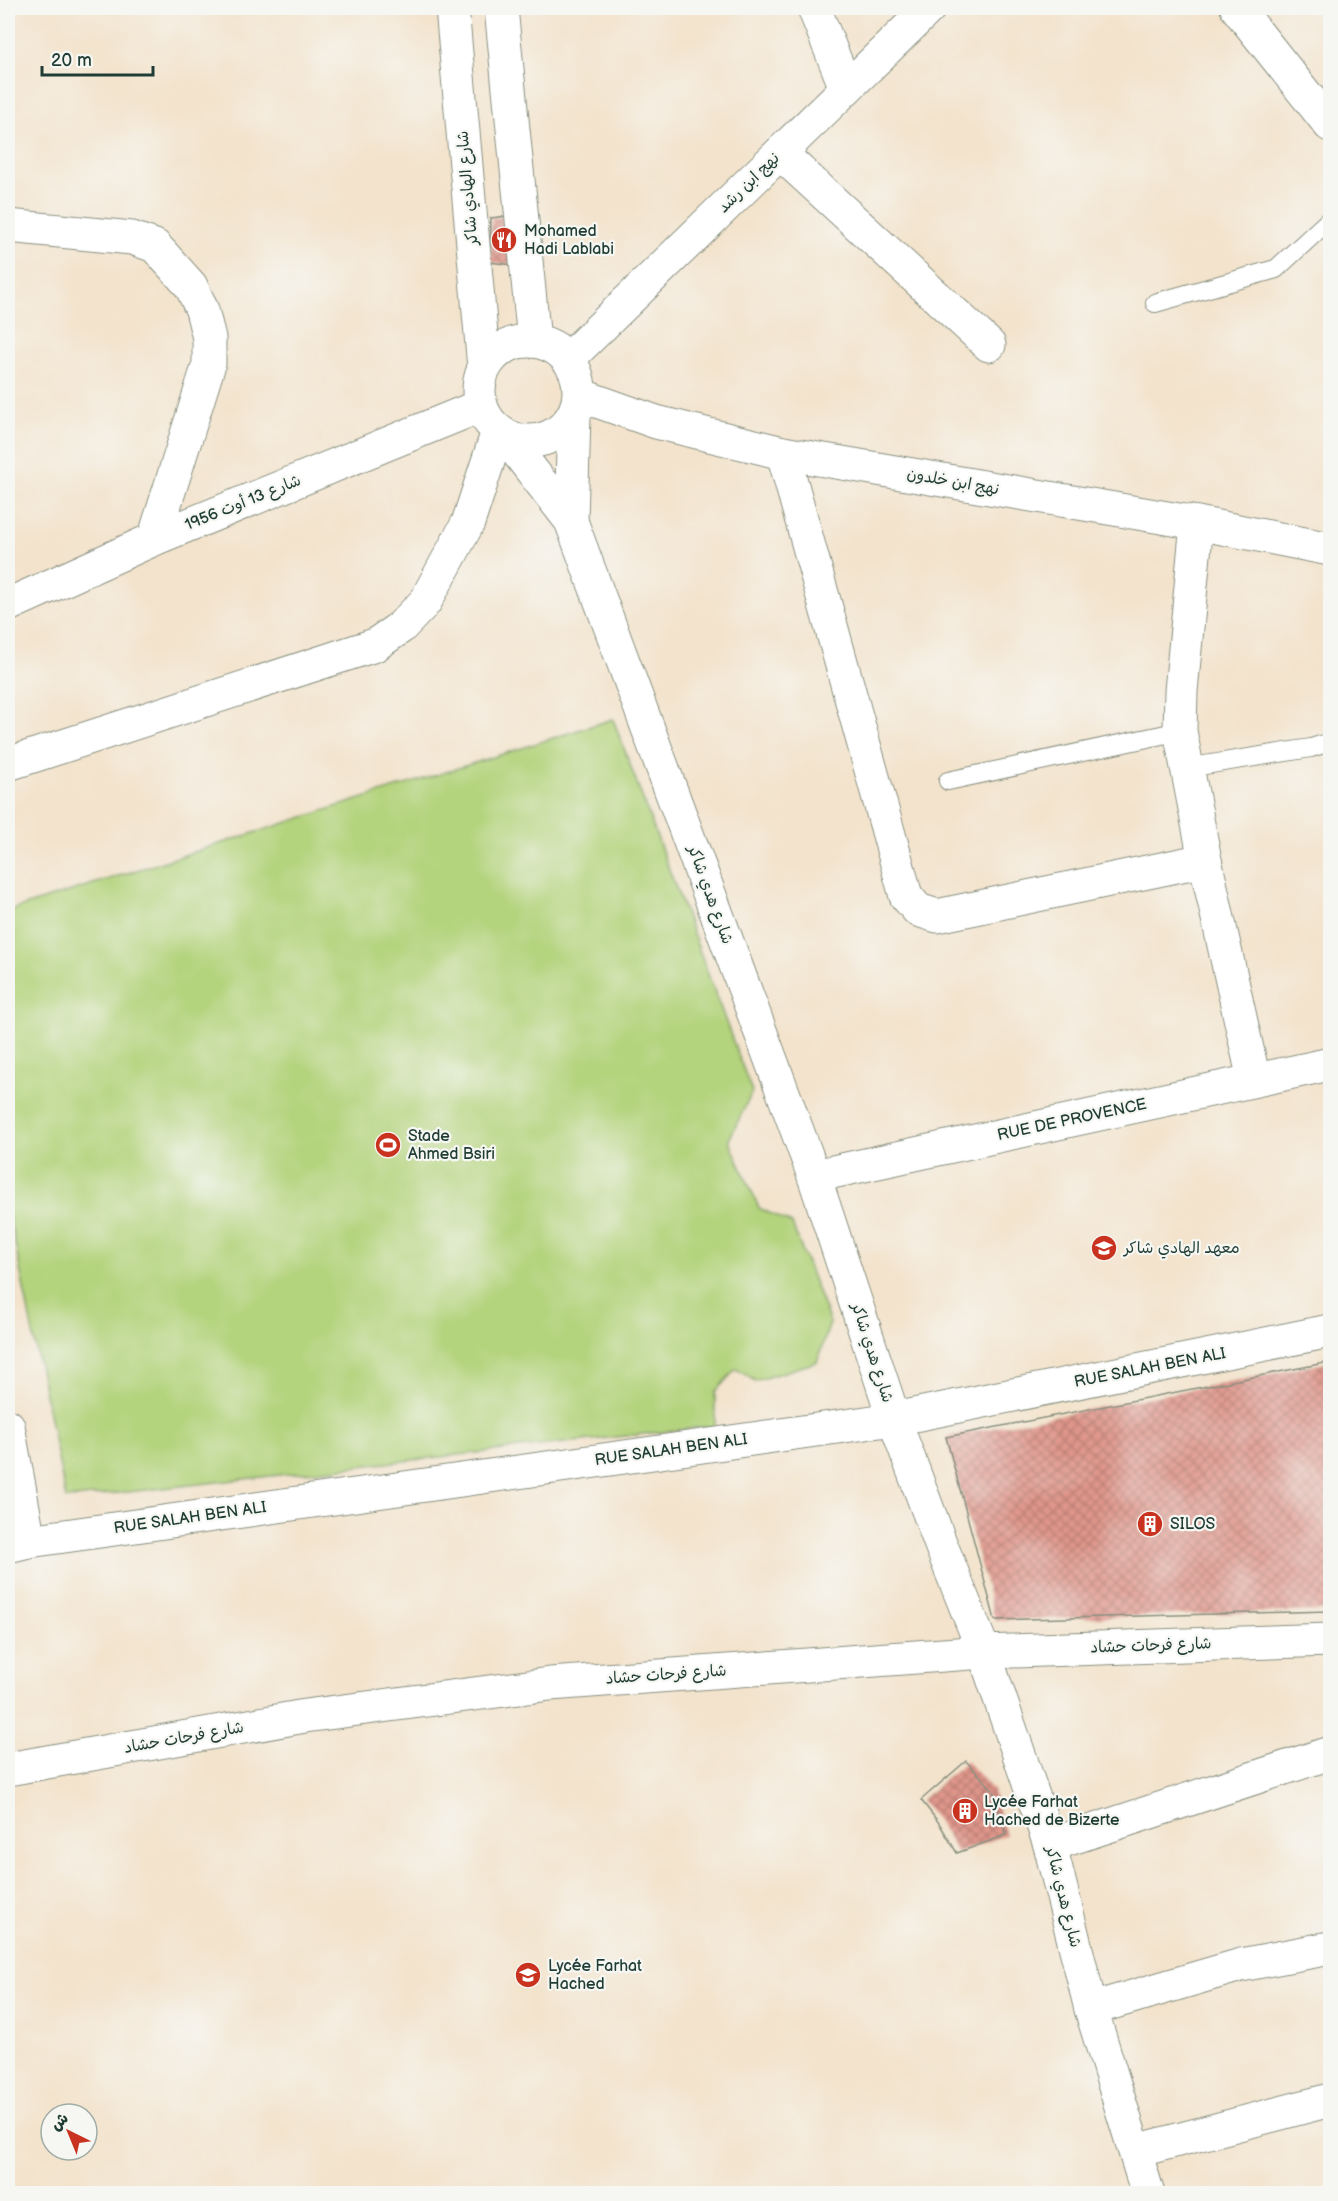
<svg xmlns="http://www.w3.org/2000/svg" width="1338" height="2201" font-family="'Balsamiq Sans','Playpen Sans Arabic',sans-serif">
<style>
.grass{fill:#b3d37b;stroke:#698858;stroke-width:1.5}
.building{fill:url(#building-cross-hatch)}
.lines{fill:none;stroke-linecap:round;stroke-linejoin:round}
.lane-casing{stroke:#899080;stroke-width:20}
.street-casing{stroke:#899080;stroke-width:35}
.secondary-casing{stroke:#899080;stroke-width:35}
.lane{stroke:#fff;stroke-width:18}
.street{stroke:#fff;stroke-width:33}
.secondary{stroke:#fff;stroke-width:33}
.labels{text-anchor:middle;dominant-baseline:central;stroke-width:4.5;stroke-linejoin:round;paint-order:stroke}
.street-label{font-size:16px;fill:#1f3d34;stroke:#f6f6f2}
.poi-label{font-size:16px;fill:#1f3d34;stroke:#f6f6f2;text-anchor:start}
</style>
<defs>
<pattern id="building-cross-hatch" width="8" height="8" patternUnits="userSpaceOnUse" patternTransform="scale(1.5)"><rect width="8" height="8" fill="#e0968b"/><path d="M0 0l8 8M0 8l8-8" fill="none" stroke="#b57c72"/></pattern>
</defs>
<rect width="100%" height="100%" fill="#f6f6f2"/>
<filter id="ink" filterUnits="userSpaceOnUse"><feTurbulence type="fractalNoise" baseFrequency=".0167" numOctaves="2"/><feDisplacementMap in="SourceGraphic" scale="12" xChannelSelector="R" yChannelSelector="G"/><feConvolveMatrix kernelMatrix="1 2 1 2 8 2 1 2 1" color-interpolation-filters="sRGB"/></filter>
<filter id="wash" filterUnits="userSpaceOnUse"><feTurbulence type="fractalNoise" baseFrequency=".008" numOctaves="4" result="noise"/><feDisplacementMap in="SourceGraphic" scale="24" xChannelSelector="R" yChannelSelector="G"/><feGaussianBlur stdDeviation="1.35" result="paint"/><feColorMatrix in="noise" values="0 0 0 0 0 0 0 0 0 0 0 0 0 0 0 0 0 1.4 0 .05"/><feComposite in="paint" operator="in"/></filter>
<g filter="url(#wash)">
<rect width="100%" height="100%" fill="#f3e3cc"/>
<path class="grass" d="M613,719L752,1092L729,1140L759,1208L792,1224L830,1323L817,1362L755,1381L736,1369L715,1392V1426L66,1499L8,1209V911Z"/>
<g id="blocks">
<g class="building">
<path d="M517,215L520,266L490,262L491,218Z"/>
<path d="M1330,1362V1611L995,1620L946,1437Z"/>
<path d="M966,1761L993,1790L1006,1835L957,1853L939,1823L921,1800Z"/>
</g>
</g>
</g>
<g filter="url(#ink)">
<use href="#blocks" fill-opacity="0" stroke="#899080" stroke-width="1.5"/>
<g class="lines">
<g class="lane-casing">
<g id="lane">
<path d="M1155,303L1276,269L1330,219"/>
<path d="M1186,768L1311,748L1330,742"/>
<path d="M948,781L1180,731"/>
</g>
</g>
<g class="street-casing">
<g id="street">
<path d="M814,8L846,88"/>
<path d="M780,153L989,345"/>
<path d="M8,226L132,238L155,246L191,286L202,310L209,338V364L154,539"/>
<path d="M580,395L656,422L783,453L1197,523L1330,549"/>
<path d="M783,453L906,896L918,910L937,916L1205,860"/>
<path d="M1197,523L1181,691L1180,731L1205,860L1254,1080"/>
<path d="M8,764L375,645L401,627L425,602L468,523L498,431"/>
<path d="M814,1176L1330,1064"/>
<path d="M8,1426L29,1541"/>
<path d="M8,1546L29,1541L894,1419L1330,1331"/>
<path d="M8,1769L305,1716L550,1684L984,1652L1330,1640"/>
<path d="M1050,1845L1330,1753"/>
<path d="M1091,2009L1241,1965L1330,1948"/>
<path d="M1136,2151L1330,2100"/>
</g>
</g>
<g class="secondary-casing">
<g id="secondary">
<path d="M452,8L484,368"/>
<path d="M501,8L534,341"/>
<path d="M1237,8L1330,125"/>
<circle cx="529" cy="391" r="50"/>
<path d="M568,359L929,8"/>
<path d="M505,436L571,521L814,1176L894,1419L941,1545L984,1652L1050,1845L1091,2009L1148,2194"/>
<path d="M571,521L574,415"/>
<path d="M8,605L154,539L480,406"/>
</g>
</g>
<use href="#lane" class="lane"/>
<use href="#street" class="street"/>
<use href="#secondary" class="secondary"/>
</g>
</g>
<defs>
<g id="restaurant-disc" transform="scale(1.35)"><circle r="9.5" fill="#c8321e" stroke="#f6f6f2"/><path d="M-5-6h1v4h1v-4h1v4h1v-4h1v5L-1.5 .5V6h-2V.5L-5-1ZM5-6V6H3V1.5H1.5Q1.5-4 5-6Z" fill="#fff"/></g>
<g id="stadium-disc" transform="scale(1.35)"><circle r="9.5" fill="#c8321e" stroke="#f6f6f2"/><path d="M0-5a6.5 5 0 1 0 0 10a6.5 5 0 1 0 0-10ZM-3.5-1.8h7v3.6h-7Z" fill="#fff"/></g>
<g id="school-disc" transform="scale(1.35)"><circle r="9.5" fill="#c8321e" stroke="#f6f6f2"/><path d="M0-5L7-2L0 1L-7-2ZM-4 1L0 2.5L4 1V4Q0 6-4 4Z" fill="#fff"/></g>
<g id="building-disc" transform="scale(1.35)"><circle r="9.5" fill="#c8321e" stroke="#f6f6f2"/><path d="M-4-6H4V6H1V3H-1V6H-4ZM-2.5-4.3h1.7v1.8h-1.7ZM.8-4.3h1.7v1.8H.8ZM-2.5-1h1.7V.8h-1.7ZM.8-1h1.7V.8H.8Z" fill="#fff"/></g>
</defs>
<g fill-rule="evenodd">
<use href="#restaurant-disc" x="504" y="240"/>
<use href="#stadium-disc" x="388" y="1145"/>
<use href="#school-disc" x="1104" y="1248"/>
<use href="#building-disc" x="1150" y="1524"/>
<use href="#building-disc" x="965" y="1811"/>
<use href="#school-disc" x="528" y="1975"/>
</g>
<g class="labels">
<g class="street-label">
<text transform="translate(749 183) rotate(-44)">نهج ابن رشد</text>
<text transform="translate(468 188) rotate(-95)">شارع الهادي شاكر</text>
<text transform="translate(953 482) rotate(10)">نهج ابن خلدون</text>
<text transform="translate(243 503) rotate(-22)">شارع 13 أوت 1956</text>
<text transform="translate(710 895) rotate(70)">شارع هدي شاكر</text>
<text transform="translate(1072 1120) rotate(-12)">RUE DE PROVENCE</text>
<text transform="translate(872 1353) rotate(72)">شارع هدي شاكر</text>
<text transform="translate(1150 1368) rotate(-11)">RUE SALAH BEN ALI</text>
<text transform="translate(671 1450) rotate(-8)">RUE SALAH BEN ALI</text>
<text transform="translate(190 1518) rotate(-8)">RUE SALAH BEN ALI</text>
<text transform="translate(1151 1646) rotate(-2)">شارع فرحات حشاد</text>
<text transform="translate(666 1675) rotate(-4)">شارع فرحات حشاد</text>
<text transform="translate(184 1738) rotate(-10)">شارع فرحات حشاد</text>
<text transform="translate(1063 1897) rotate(76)">شارع هدي شاكر</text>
</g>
<g class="poi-label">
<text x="524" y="231">Mohamed<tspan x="524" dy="18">Hadi Lablabi</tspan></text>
<text x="408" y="1136">Stade<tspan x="408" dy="18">Ahmed Bsiri</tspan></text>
<text x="1124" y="1248">معهد الهادي شاكر</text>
<text x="1170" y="1524">SILOS</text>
<text x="984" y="1802">Lycée Farhat<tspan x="984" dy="18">Hached de Bizerte</tspan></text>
<text x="548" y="1966">Lycée Farhat<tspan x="548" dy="18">Hached</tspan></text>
</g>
</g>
<rect width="1338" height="2201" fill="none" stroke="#f6f6f2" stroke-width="30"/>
<g transform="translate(69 2132) rotate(317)"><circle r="28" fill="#f6f6f2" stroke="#a0aca6" stroke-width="1.5"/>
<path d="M0-4.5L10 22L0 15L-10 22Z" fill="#c8321e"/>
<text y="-9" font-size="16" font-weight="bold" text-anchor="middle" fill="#1f3d34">ش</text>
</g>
<path d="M42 66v9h111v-9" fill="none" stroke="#1f3d34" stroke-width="3"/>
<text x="51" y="66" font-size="18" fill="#1f3d34" stroke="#f6f6f2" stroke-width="4.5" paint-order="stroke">20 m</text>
</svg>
